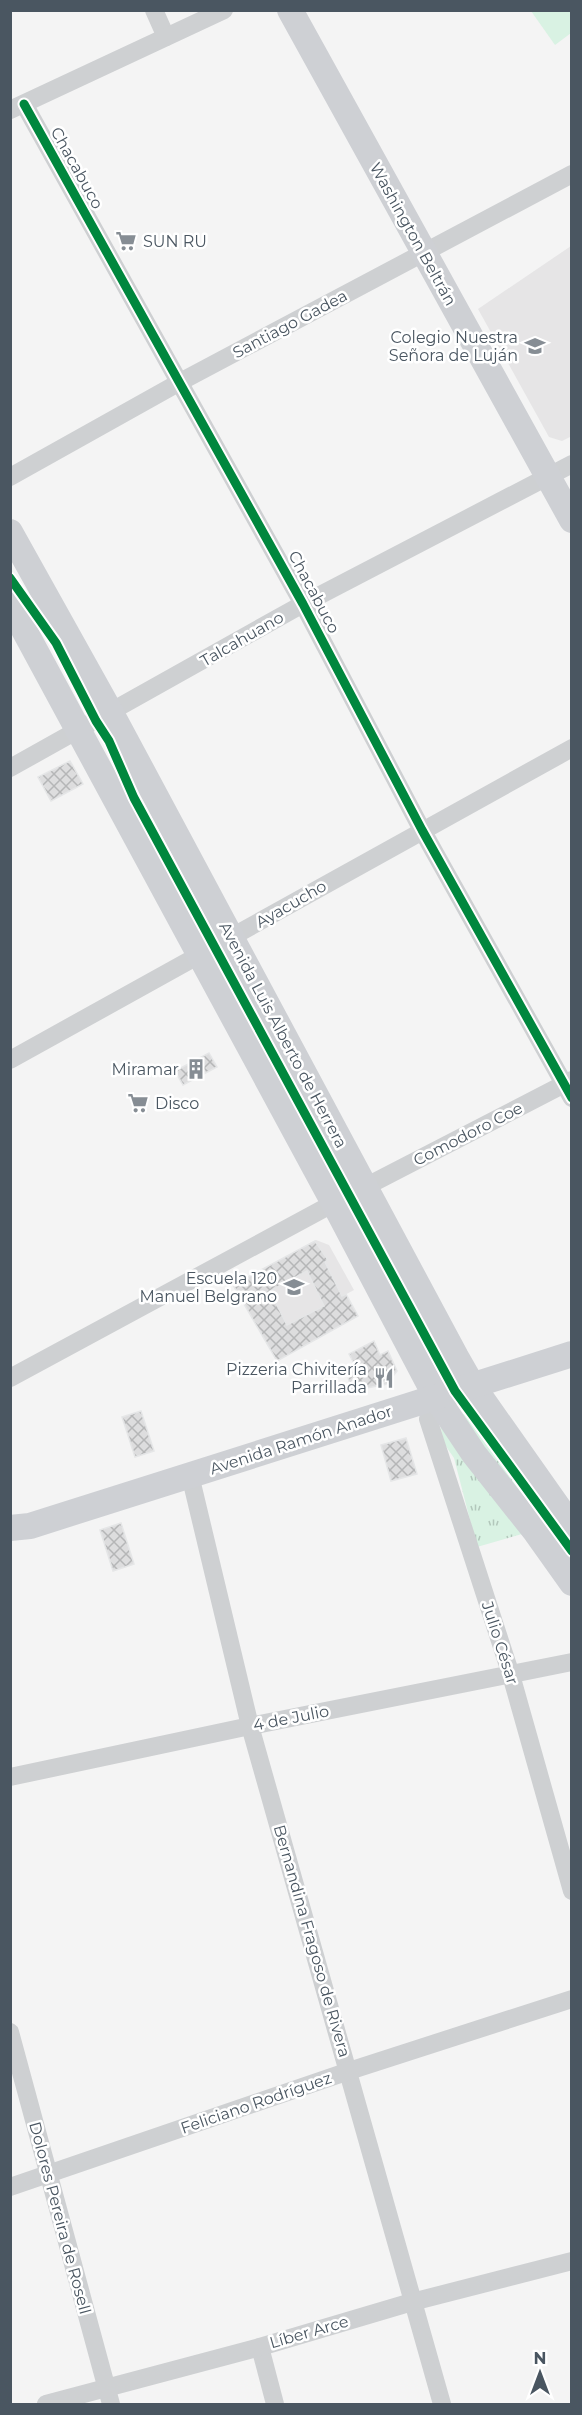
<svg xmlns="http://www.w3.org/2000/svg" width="582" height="2415" font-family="Montserrat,sans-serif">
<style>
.education{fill:#e6e5e6}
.grass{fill:url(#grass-tufts)}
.pitch{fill:#d9f2e3}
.building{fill:url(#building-cross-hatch);stroke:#e5e6e7;stroke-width:1.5;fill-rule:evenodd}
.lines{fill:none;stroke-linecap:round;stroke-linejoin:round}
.street{stroke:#ced0d2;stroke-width:18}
.secondary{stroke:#ced0d4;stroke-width:26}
.cycleway-casing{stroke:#fff;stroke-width:13}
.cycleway{stroke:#00873e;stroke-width:9}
.labels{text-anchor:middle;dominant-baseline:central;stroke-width:5;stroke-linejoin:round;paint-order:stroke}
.street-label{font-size:16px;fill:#4a5661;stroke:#fff}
.poi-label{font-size:16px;fill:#4a5661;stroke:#fff;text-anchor:end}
</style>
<defs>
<pattern id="grass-tufts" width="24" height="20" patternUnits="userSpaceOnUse" patternTransform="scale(1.5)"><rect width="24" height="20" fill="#d9f2e3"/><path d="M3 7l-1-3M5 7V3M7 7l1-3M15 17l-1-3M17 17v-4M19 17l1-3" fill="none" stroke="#b2c7bb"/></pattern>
<pattern id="building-cross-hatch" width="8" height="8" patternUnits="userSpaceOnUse" patternTransform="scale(1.5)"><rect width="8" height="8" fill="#ddddde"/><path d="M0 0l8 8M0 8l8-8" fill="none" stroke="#b5b6b7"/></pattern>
</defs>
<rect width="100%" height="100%" fill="#f4f4f4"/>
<g class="education">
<path d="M571,246L572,436L562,441L549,437L478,309Z"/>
<path d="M316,1240L329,1245L354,1290L264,1338L233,1285Z"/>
</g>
<g class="grass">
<path d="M473,1407L571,1541V1558L533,1506L508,1484L457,1419Z"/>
<path d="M440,1425L522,1534L477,1547L454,1458L445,1445Z"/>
</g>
<path class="pitch" d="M531,11H571V33L555,45Z"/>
<g class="building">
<path d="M70,761L83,784L51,801L38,777Z"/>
<path d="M209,1053L217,1067L183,1085L175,1071Z"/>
<path d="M315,1241L328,1260L325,1262L342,1296L346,1294L358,1316L277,1361L233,1285ZM307,1271L324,1306L287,1325L270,1291Z"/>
<path d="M374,1341L380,1355L388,1351L397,1371L387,1384L352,1391L346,1370L356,1367L349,1354Z"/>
<path d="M141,1411L154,1451L135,1457L122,1417Z"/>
<path d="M406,1438L417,1474L391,1481L381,1445Z"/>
<path d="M121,1523L134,1564L113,1571L100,1530Z"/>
</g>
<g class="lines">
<g class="street">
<path d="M154,10L166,37"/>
<path d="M24,104L303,604L422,830L572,1098"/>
<path d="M10,110L224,10"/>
<path d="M10,477L180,382L572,174"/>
<path d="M10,768L303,604L572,464"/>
<path d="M10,1060L572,748"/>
<path d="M365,1187L572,1080"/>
<path d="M10,1378L334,1203"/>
<path d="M436,1397L428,1419L511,1675L572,1891"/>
<path d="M190,1475L250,1726L442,2404"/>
<path d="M10,1777L250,1726L572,1662"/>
<path d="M10,2032L111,2404"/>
<path d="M10,2187L349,2071L572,1999"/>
<path d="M260,2347L275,2404"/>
<path d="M46,2404L260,2347L412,2302L572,2261"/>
</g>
<g class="secondary">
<path d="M290,10L572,520"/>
<path d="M10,532L111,713L456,1357L472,1385L572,1527"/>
<path d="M10,604L334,1203L436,1397L474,1454L535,1531L572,1583"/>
<path d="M10,1528L30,1526L572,1354"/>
</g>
<g class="cycleway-casing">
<g id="cycleway">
<path d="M24,104L303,604L422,830L572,1098"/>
<path d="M10,578L56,643L96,721L109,741L134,798L455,1391L572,1551"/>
</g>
</g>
<use href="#cycleway" class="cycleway"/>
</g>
<defs>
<g id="supermarket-bare" transform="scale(1.62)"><path d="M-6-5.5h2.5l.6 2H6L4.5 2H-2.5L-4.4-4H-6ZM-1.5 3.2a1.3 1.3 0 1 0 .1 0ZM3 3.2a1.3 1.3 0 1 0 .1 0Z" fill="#868d94" stroke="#fff" stroke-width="2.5" paint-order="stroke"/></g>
<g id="school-bare" transform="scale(1.62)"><path d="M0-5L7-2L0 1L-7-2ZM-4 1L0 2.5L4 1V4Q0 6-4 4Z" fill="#868d94" stroke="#fff" stroke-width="2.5" paint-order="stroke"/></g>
<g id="building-bare" transform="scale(1.62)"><path d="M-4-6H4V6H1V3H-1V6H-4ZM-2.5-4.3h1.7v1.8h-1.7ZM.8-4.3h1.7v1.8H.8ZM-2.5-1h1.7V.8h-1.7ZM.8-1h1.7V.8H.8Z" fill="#868d94" stroke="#fff" stroke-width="2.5" paint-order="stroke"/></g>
<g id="restaurant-bare" transform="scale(1.62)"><path d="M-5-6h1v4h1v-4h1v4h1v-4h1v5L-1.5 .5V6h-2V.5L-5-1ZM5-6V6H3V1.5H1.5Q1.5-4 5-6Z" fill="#868d94" stroke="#fff" stroke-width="2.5" paint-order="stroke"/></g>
</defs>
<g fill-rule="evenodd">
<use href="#supermarket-bare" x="126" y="241"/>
<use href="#school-bare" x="535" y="346"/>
<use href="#building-bare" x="196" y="1069"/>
<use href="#supermarket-bare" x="138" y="1103"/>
<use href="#school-bare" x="294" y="1287"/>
<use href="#restaurant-bare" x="384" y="1378"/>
</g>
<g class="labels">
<g class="street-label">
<text transform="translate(77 168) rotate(61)">Chacabuco</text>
<text transform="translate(413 234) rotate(61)">Washington Beltrán</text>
<text transform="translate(290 324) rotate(-28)">Santiago Gadea</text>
<text transform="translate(314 592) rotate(62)">Chacabuco</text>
<text transform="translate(242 639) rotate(-30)">Talcahuano</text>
<text transform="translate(291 904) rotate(-30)">Ayacucho</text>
<text transform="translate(283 1035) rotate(62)">Avenida Luis Alberto de Herrera</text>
<text transform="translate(468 1134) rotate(-27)">Comodoro Coe</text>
<text transform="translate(301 1440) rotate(-18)">Avenida Ramón Anador</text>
<text transform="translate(500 1643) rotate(72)">Julio César</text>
<text transform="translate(291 1718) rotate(-11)">4 de Julio</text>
<text transform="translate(312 1941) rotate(74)">Bernandina Fragoso de Rivera</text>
<text transform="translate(256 2103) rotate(-19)">Feliciano Rodríguez</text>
<text transform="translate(60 2218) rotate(75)">Dolores Pereira de Rosell</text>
<text transform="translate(309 2332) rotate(-16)">Líber Arce</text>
</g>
<g class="poi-label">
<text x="143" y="241" text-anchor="start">SUN RU</text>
<text x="518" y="337">Colegio Nuestra<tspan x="518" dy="18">Señora de Luján</tspan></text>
<text x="179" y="1069">Miramar</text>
<text x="155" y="1103" text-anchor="start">Disco</text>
<text x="277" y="1278">Escuela 120<tspan x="277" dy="18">Manuel Belgrano</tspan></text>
<text x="367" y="1369">Pizzeria Chivitería<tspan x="367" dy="18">Parrillada</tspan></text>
</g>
</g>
<rect width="582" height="2415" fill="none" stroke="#4a5661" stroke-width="24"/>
<g transform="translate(540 2373)" stroke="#ffffff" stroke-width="4.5" paint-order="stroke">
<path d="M0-4.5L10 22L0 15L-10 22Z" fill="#4a5661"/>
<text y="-9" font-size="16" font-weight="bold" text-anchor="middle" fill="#4a5661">N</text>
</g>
</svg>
